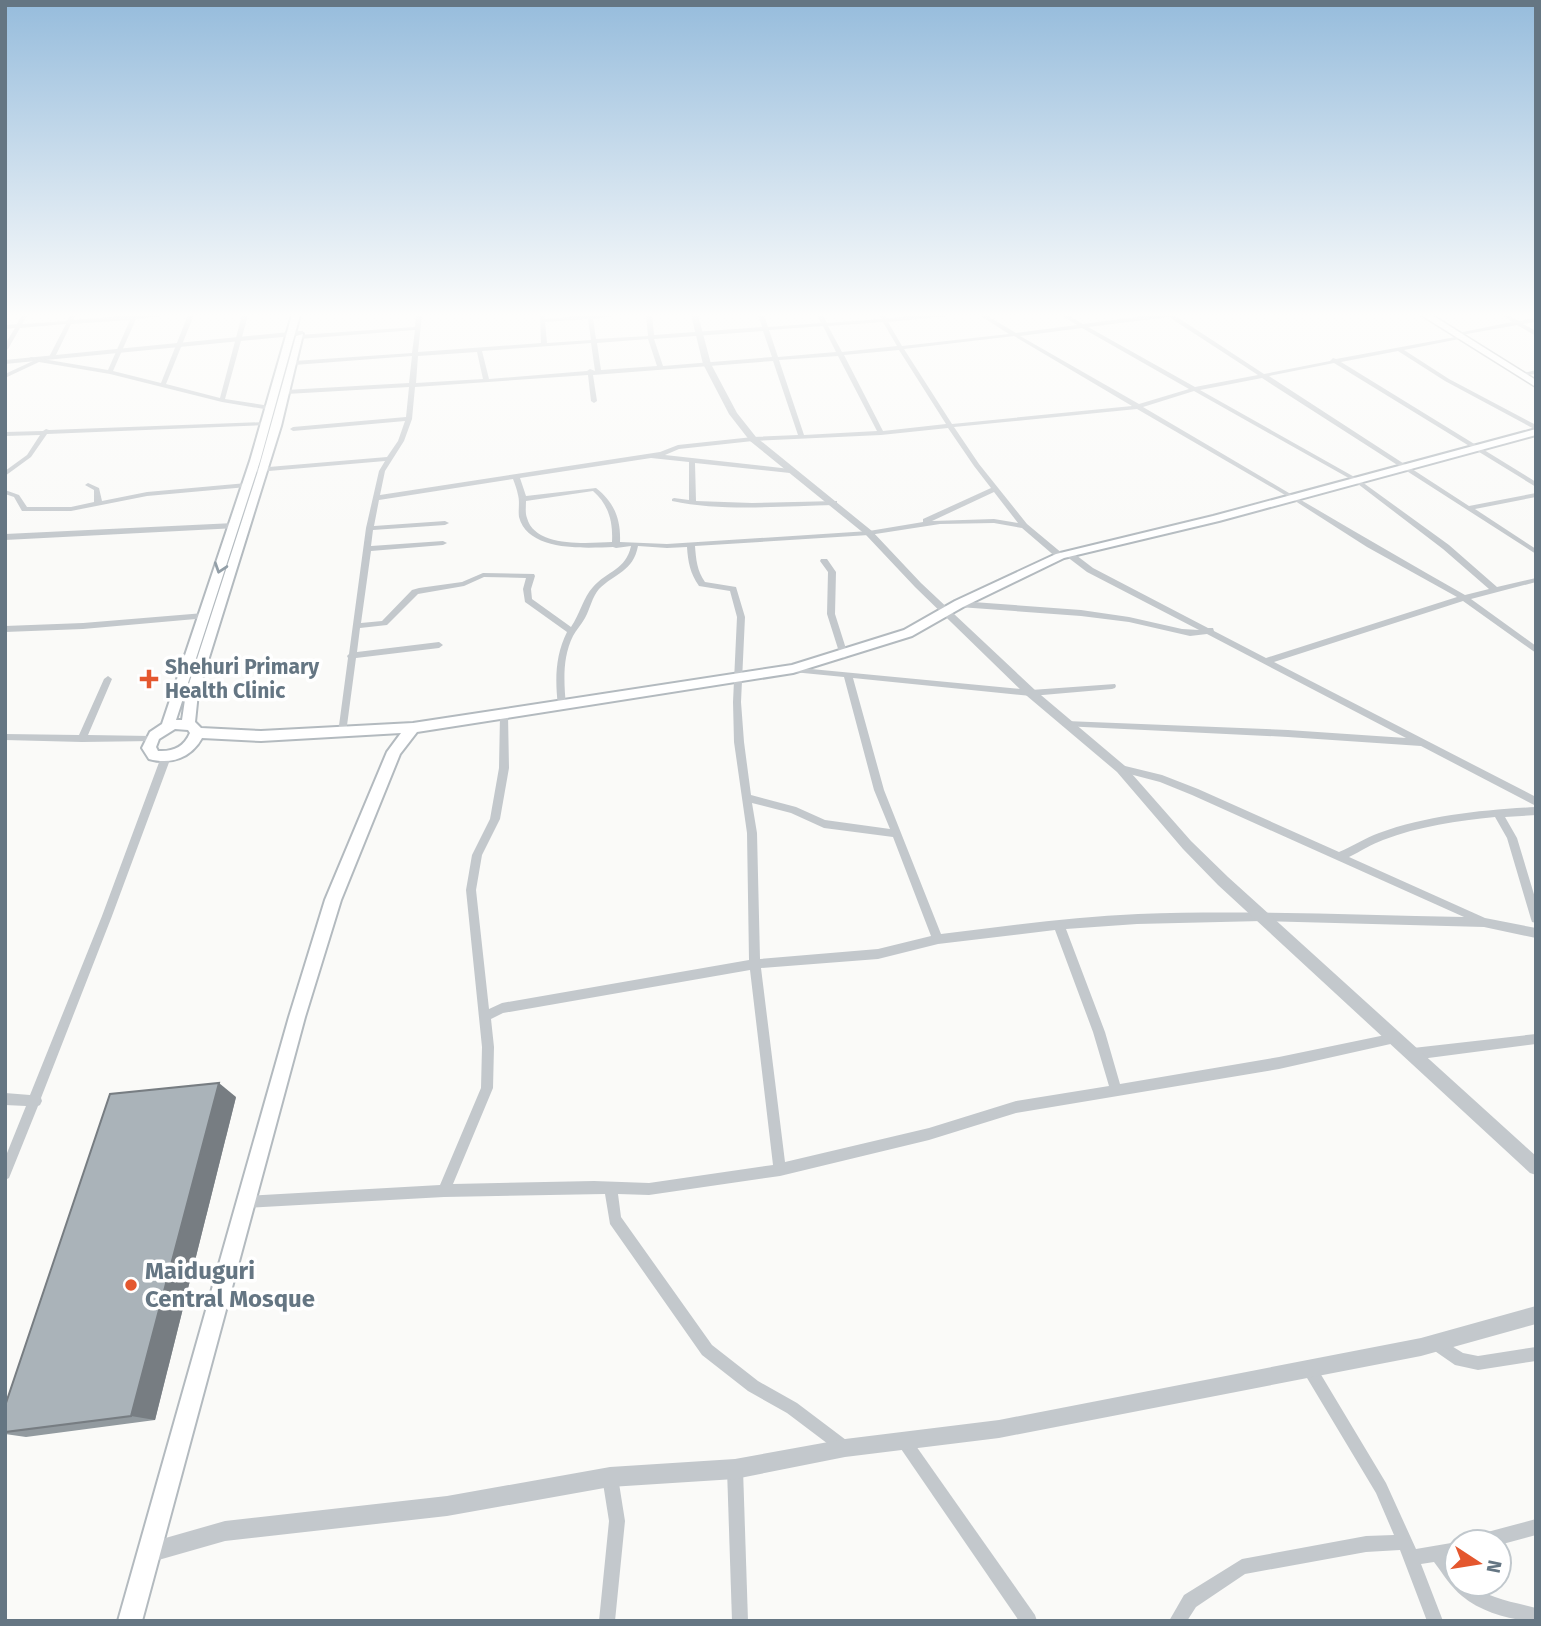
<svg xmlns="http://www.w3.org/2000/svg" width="1541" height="1626" font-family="'Fira Sans',sans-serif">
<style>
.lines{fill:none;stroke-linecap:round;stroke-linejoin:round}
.secondary-casing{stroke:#b3babf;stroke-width:4}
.trunk-casing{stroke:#b4b9bd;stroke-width:3}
.minor{fill:#c3c8cc;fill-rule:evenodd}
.tertiary{fill:#c3c8cc;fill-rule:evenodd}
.secondary{fill:#fff;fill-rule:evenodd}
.trunk{fill:#fff;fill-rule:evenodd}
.wall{fill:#929a9f}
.shaded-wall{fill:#777d82}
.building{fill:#aab3b9;stroke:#777d82;stroke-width:2}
.oneway{stroke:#939fa8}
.poi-dot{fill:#e4572e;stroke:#fff;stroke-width:2.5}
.labels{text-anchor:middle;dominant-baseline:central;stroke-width:7;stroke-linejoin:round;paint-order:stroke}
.poi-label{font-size:21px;font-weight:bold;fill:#657683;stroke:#fff;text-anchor:start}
.near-poi-label{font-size:24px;font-weight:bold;fill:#657683;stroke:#fff;text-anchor:start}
</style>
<rect width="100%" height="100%" fill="#fafaf8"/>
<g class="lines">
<g class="secondary-casing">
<path id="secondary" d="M292,315H300L260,461L176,720H182L186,693L258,471L296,336L303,334L281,426L198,693L195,722L201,728L261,731L413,723L792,665L904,630L955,601L1056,554L1213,516L1536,429V435L1219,521L1064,558L963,607L912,636L793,673L417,732L400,754L341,900L305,1017L142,1621H118L289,1017L325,900L387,752L401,733L261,741L202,738C191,758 171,765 149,759L142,748L150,732L162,724L250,461ZM175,729L188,730L190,733C184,747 173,752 158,751L156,747L159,739Z"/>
</g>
<g class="trunk-casing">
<path id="trunk" d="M1421,315H1432L1536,380V387Z"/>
</g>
<g class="minor">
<path d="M22,315H28L22,324L67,321L70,315H76L73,320L132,315H172L136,319L113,371L161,383L188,315H194L166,384L220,398L242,315H248L225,399L270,406L273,408L270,410L222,402L110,374L39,362L5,378V374L33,361L28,359L31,357L108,370L130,320L71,324L55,357L52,359L49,357L66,324L20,328L8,349L5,351V344L15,328L5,329V325L17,324Z"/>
<path d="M416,315H422L418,352L541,343L540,315H544L545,319L587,315H621L593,319L596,339L648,336L646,315H652L654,335L762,327L758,315H764L768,327L821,323L817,315H823L827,323L881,319L880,315H884L886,318L927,315H958L888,322L902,346L1009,334L979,315H986L1016,333L1077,325L1061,315H1068L1083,324L1151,315H1174L1264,374L1330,361L1333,358L1336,359L1461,336V338L1459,339L1404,350L1449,379L1536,425V430L1445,381L1398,351L1341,362L1536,482V487L1334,363L1269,376L1469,506L1536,493V497L1475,509L1536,549V554L1262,378L1200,390L1358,479L1449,545L1497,587L1536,578V582L1471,599L1536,646V653L1463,601L1274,662L1536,797V806L1421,746L1288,737L1063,726L1062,724L1066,721L1288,730L1406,738L1207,634L1190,636L1129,622L1081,616L959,607L955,604L959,601L1081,610L1129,617L1182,629L1199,630L1087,572L1066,556V552H1072L1093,568L1208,628H1213L1214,631L1266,658L1457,597L1367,547L1292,499L1137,409L954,427L979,464L1027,524L1063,554V558H1057L1022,528L994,523L940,524L869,535L695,546C696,559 697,571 705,582L736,587L745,617L741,702L744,742L751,795L796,807L825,820L890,829L874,790L844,677L793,672L789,669L790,667L1031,690L1115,684L1116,686L1115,688L1112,689L1031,696L853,678L884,790L941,934C1007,926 1072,917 1138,914C1246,910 1355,915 1464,917L1192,795L1160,782L1118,771L1116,769L1121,765L1162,775L1198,789L1339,852C1353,846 1365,838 1379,833C1429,815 1483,810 1536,807V815L1505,817L1517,838L1536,901V923L1532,922L1531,919L1507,838L1495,817C1458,821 1419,826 1383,840C1372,844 1361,851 1349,857L1485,918L1536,928V938L1484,927L1262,921L1137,924L1066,929L1105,1032L1120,1084L1279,1057L1395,1033L1399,1034L1401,1038L1399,1042L1395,1043L1279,1069L1016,1113L929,1140L780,1176L649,1195L618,1194L621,1217L712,1345L758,1381L797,1403L850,1443L852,1448L850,1453L845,1455L840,1453L787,1413L748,1391L702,1355L610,1224L605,1194L444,1197L246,1208L241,1207L240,1202L241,1197L246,1196L440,1185L481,1088L482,1047L466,890L472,855L490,819L499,768L500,715L501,713L504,712L508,715L509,768L500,819L482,855L476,890L489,1009L502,1003L749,960L747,833L734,742L733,702L737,617L730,591L699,586C690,573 688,562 687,547L667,548L638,546C633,572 615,573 599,589C592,597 590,609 585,618C581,625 576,630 573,636C562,658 564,683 566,706L562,709L558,706C555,680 555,656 567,632L525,602L523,589L526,578L484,577L464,586L418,594L387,625L360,628L357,652L439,642L443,645L439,648L356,658L346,733L342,736L338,733L348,658L347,656L349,654L366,528L379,471L385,461L257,472L254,470L257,468L387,457L398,441L405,421L293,431L290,429L293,427L406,417L409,387L286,394L283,392L286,390L409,383L412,356L294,365L291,363L294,361L412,353L415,330L299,339L296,337L299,335L415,327ZM1169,317L1258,375L1195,387L1088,327ZM588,319L591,340L547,343L545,322ZM883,322L897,346L842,352L828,326ZM823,326L836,352L778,357L769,330ZM1082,328L1189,389L1139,404L1020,336ZM763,331L772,357L663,366L654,339ZM1014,336L1132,406L952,424L904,349ZM648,339L657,366L601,370L597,343ZM591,343L595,371L590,369L587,371L489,379L482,351ZM899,350L946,424L883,431L844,355ZM477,352L483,379L416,383L418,356ZM838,356L877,431L804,435L779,360ZM773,361L798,435L753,437L678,445L660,452L380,495L385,471L404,441L412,419L415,387L588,375L591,401L594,403L597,401L593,375ZM1194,391L1354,481L1443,549L1489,589L1465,595C1357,534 1251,470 1143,407ZM948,428L974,466L991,488L923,519V522L869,531L667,544L620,542C621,519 614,502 596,488L526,496L520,478L651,458L689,462V500L674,498L672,499V501C724,512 780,506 834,505H837V501L752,503L696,501L695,463L790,473L793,471L790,469L665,455L679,449L753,441L881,435ZM513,479C515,484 517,490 518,495C520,502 518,510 519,517C528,552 585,548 613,547L616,548L631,546C626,570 607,571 593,587C583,598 580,614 571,627L532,599L531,589L535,576L534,574L483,573L462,582L419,588L412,590L382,621L361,623L371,551L443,545L447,543L443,541L371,546L373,530L445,525L449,523L445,521L374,526L379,500ZM593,491C609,505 613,522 612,542C588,543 535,548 527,518C525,513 526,506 526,501ZM994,492L1018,523L994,519L932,521ZM752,803L791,813L824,828L893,837L931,936L878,949L760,959L757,833ZM1055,930L1093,1032L1109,1086L1016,1101L929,1128L785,1162L761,968L878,959L938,944ZM750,970L773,1165L649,1183L594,1181L453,1184L493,1088L494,1047L491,1019L503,1013Z"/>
<path d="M1502,315H1509L1519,321L1536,318V322L1523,324L1536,331V336L1517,325L1461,335L1458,333L1512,322Z"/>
<path d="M1536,370V374L1527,375L1524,373Z"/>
<path d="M266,422L268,423V425L47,434L31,457L5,476V471L27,455L40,435L5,436V432L43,431L46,429L49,430Z"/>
<path d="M88,483L99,488L102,501L147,492L247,483L250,485L247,487L147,496L71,511H22L14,497L5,494V490L19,495L27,507H71L94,502V490L85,485Z"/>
<path d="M821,559H827L836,572L835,614L848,655L844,658L840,655L827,614L828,572L820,561Z"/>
<path d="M204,613L207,614V618L83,629L5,632V626L83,623Z"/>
<path d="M108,676L112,679L88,735L151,736L156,739L154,741L82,742L5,740V734L79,735L104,679Z"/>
<path d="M166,754L171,757L112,916L41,1098L42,1101L40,1105L38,1106L9,1178L5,1180V1158L26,1106L5,1105V1093L30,1095L102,916L161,757Z"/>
<path d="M1536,1034V1044L1413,1060L1409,1058L1407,1054L1409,1050L1413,1048Z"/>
<path d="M1434,1335L1463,1353L1478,1356L1536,1347V1361L1478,1370L1455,1365L1429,1347L1427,1342L1429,1337Z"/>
<path d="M1309,1361L1314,1363L1386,1483L1416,1549L1457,1542V1558L1451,1559L1457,1566V1584C1478,1584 1477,1591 1495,1597C1508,1602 1522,1604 1536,1608V1621C1512,1621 1481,1612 1462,1596C1451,1587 1443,1574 1434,1562L1421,1564L1443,1621H1427L1400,1550L1366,1552L1245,1574L1196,1607L1187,1621H1169L1184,1595L1242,1559L1366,1536L1394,1535L1376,1493L1304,1373L1302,1368L1304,1363Z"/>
<path d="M904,1434L909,1436L1035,1615L1037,1621H1019L899,1446L897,1441L899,1436Z"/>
<path d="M735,1461L740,1464L743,1469L748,1621H732L727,1469L730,1464Z"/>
<path d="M610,1469L615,1472L618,1477L625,1521L615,1621H599L609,1521L602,1477L605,1472Z"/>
<path d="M1536,1519V1535L1499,1545V1542H1472L1474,1536L1480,1534Z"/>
</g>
<g class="tertiary">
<path d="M691,315H698L711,364L737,413L756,437L872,531L921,583L1035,690L1125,766L1191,841L1228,877L1536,1156V1175L1530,1173L1218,885L1183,849L1117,772L1027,696L915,587L866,535L750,441L729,414L703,364Z"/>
<path d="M300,331H303V335L5,364V360Z"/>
<path d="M234,523L237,524V528L5,540V534Z"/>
<path d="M1536,1306V1324L1421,1356L999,1438L845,1457L735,1479L610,1487L447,1516L225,1541L148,1563L141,1560L138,1553L141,1546L148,1543L225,1521L447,1496L610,1467L735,1459L845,1439L999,1420L1421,1338Z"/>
</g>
<use href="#secondary" class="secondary"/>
<use href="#trunk" class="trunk"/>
</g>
<path class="wall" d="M236,1097L155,1420L26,1437L5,1434V1406Z"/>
<path class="shaded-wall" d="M219,1083L236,1097L155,1420L131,1416Z"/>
<path class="building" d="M219,1083L131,1416L5,1432V1406L110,1094Z"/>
<defs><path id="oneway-chevron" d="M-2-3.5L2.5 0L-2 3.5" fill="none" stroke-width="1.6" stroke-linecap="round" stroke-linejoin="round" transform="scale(1.75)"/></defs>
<use class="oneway" href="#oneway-chevron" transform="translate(220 568) rotate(108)"/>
<linearGradient id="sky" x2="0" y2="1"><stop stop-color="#96bcdc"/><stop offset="0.58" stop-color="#fdfdfc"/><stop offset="1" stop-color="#fdfdfc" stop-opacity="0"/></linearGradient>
<rect width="1541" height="543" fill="url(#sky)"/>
<g class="poi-dot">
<path d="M145.5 668.5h7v7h7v7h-7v7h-7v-7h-7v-7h7z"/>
<circle cx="131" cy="1285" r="7"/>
</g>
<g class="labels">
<g class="poi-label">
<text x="165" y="667">Shehuri Primary<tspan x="165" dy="24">Health Clinic</tspan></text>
</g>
<g class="near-poi-label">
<text x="145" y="1271">Maiduguri<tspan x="145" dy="28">Central Mosque</tspan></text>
</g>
</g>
<rect width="1541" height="1626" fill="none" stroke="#657683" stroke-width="14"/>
<g transform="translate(1478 1563) rotate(102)"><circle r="33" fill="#ffffff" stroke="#c1c8cd" stroke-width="2"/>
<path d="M0-5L12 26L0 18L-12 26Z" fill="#e4572e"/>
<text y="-10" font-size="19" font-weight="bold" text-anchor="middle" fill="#657683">N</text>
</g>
</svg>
